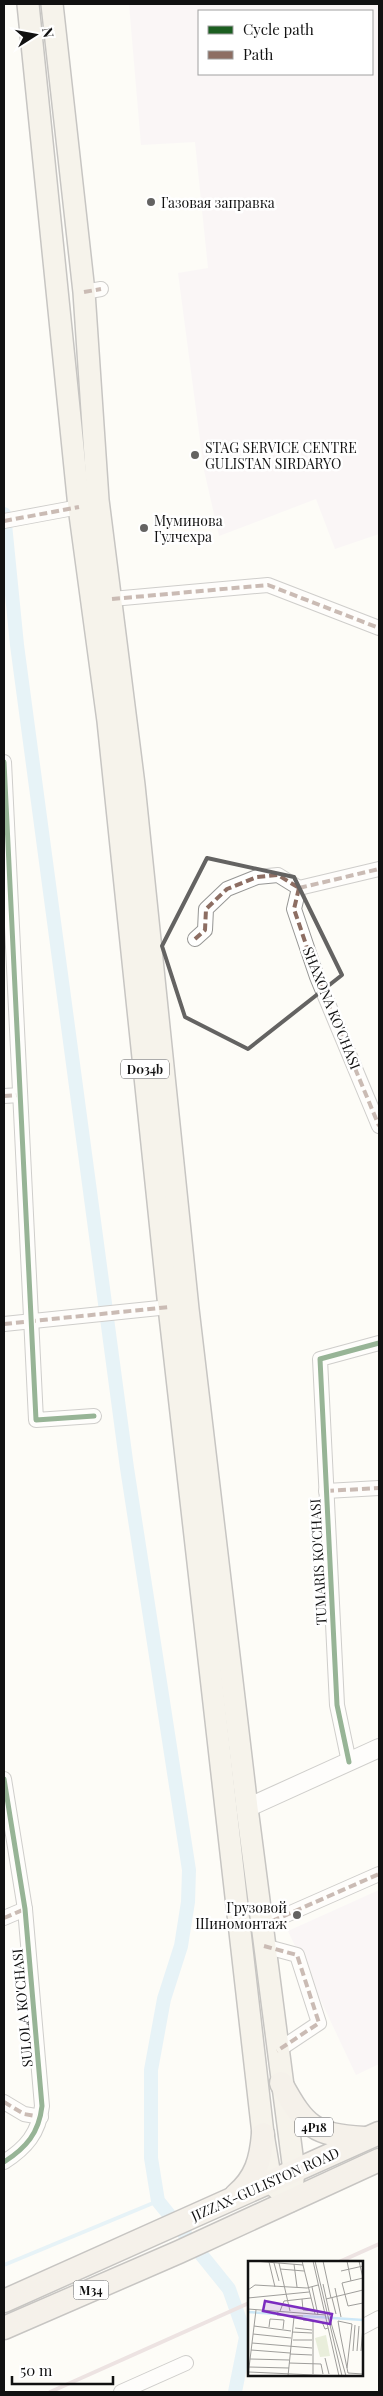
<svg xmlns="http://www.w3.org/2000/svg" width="383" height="2396" font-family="'Playfair Display',serif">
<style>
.industrial{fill:#f5f0f3;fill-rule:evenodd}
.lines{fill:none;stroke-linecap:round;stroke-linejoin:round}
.stream{stroke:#cde8f7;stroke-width:4}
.canal{stroke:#cde8f7;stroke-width:14}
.minor-casing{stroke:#979795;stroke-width:16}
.tertiary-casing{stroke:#979795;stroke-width:20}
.primary-casing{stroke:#858482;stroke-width:24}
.trunk-casing{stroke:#858482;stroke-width:25}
.minor{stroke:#fffffe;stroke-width:14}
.tertiary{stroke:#fffffe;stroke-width:18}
.primary{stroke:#ede9dc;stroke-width:21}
.trunk{stroke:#ece5da;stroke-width:22}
.rail{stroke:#d9c6c7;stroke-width:4}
.quiet{stroke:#8d6e63;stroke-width:4;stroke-dasharray:8 4;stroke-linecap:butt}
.cycleway-casing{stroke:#fff;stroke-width:8}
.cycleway{stroke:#1b5e20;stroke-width:5}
.marked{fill:none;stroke:#646362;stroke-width:4;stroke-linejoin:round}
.poi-dot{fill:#646362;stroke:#fff;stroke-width:2}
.labels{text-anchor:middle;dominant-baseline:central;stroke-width:5;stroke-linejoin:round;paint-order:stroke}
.shield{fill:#fff;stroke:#585858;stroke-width:1}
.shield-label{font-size:12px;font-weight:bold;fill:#111}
.poi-label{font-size:14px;fill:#111;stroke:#fff;text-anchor:start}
.street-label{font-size:14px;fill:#111;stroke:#fff}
.inset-river{fill:none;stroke:#cde8f7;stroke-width:2.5}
.inset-road{fill:none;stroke:#9f9e9b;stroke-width:1}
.view{fill:#7b2cbf;fill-opacity:0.15;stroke:#7b2cbf;stroke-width:2.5}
.inset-edge{fill:none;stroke:#111;stroke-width:2.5}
</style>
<rect width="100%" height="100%" fill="#fdfcf7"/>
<g class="industrial">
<path d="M129,4H379V534L335,549L316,499L219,536L204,470L178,273L208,268L195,142L141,145ZM199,11H372V74H199Z"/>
<path d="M379,1890V2064L356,2075L288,1931Z"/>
</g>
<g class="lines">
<path class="stream" d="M4,2265L158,2201"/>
<path class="canal" d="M4,514L17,645L127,1468L189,1870L188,1902L181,1946L164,1999L151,2070V2158L158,2201L229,2289L246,2337L235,2392"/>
<g class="minor-casing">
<g id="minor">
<path d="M84,292L101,289"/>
<path d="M4,521L79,507"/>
<path d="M112,599L268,585L379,628"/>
<path d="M4,762L36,1420L94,1416"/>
<path d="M299,888L294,909L317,977L379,1126"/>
<path d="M299,888L379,869"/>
<path d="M195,939L205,930L206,909L227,889L257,877L278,875L299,888"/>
<path d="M4,1096L20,1095"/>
<path d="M4,1324L169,1307"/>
<path d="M326,1491L379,1488"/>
<path d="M349,1762L337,1705L320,1359L379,1343"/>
<path d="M4,1779L25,1909L42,2106C39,2133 26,2148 4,2162"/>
<path d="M4,1918L25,1909"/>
<path d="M261,1926L379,1874"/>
<path d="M264,1946L297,1955L319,2023L277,2051"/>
<path d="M4,2102L24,2114L41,2117"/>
<path d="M362,2327L379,2318"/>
<path d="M121,2392L186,2363"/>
</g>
</g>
<g class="tertiary-casing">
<path id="tertiary" d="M247,1808L379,1748"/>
</g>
<g class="primary-casing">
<g id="primary">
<path d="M28,4L79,507L108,721L169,1307L263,2134L271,2182L290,2201"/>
<path d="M52,4L84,292L98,500L134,785L188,1309L247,1808L294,2171L292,2188"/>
</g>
</g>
<g class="trunk-casing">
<g id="trunk">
<path d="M281,2083C305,2127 314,2135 364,2138"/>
<path d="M236,2195C256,2178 261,2159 263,2134"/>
<path d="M4,2301L379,2133"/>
<path d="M4,2328L179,2252L379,2160"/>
</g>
</g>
<use href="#minor" class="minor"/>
<use href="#tertiary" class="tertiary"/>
<use href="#primary" class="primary"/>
<use href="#trunk" class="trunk"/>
<g class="rail">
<path d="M339,2262L379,2244"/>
<path d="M50,2392L249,2303"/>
</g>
<g class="quiet">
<path d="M84,292L101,289"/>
<path d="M4,521L79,507"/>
<path d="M112,599L268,585L379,628"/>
<path d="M299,888L294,909L317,977L379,1126"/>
<path d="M299,888L379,869"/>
<path d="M195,939L205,930L206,909L227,889L257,877L278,875L299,888"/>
<path d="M4,1096L20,1095"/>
<path d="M4,1324L169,1307"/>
<path d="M326,1491L379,1488"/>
<path d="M4,1918L25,1909"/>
<path d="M261,1926L379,1874"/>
<path d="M264,1946L297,1955L319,2023L277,2051"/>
<path d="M4,2102L24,2114L41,2117"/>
</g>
<g class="cycleway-casing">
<g id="cycleway">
<path d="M4,762L36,1420L94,1416"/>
<path d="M349,1762L337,1705L320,1359L379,1343"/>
<path d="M4,1779L25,1909L42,2106C39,2133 26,2148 4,2162"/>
</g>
</g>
<use href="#cycleway" class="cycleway"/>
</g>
<path d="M0 0H383V2396H0ZM207,858L294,877L342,975L248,1049L185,1017L162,946Z" fill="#fdfcf7" fill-opacity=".55" fill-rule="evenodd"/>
<path class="marked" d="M207,858L294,877L342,975L248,1049L185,1017L162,946Z"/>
<g class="poi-dot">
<circle cx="151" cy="202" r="5"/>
<circle cx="195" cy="455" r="5"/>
<circle cx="144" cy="528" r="5"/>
<circle cx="297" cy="1915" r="5"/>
</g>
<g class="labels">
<g class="shield">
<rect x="121" y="1059.5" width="48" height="19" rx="4"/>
<rect x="295" y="2117.5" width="38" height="19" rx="4"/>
<rect x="73.5" y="2280.5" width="35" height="19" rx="4"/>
</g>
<g class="shield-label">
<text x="145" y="1069">D034b</text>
<text x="314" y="2127">4P18</text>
<text x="91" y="2290">M34</text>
</g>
<g class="poi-label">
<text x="161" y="202">Газовая заправка</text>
<text x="205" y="447">STAG SERVICE CENTRE<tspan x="205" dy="16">GULISTAN SIRDARYO</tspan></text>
<text x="154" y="520">Муминова<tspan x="154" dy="16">Гулчехра</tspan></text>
<text x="287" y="1907" text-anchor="end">Грузовой<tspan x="287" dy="16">Шиномонтаж</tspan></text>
</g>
<g class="street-label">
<text transform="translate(332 1008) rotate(68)">SHAXONA KO'CHASI</text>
<text transform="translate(318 1562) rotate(-93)">TUMARIS KO'CHASI</text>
<text transform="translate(22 2008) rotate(-95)">SULOLA KO'CHASI</text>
<text transform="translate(265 2184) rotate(-24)">JIZZAX-GULISTON ROAD</text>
</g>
</g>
<g transform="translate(248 2261)">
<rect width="115" height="115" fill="#fdfcf7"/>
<path d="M78,74L82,95L72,96L67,77Z" fill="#e9eedb"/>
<path class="inset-river" d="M0,51L30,53M55,55L115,59"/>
<path class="inset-road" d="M6,0L55,4M54,0L67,53M65,0L91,115M67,0L94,115M75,0L83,37M99,0L103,20M111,0L115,17M21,1L27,26M26,2L31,20M31,2L42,50M46,3L49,26M32,8L56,10M93,10L115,5M115,17L94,22L100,45L115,42M75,23L82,55M64,26L70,54M87,27L93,56M0,29L7,24L59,27L70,24M0,37L61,31M84,37L88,53M54,38L55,49L66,50M78,38L115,29M0,48L78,54M32,50L36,40L63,37M30,51L29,54L55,55M82,58L98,115M55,59L74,61L77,68L80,67M65,60V113M6,65L43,70M21,66L22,58L36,59L35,68M47,67L64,69M44,71L64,72M5,73L43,77M45,79H64M4,82L64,87M3,89L42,92M105,90L107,64M109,90L111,65M113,90L115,65M42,93L64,94M77,97L81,113M2,98L41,99M41,102L73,103L75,113M1,106L41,107M99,107L104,63L90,60L92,72L100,112M1,111L88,115M100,112L115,113M0,115L8,49M40,115L46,56"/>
<path class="view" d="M17,40L84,53L82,63L15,50Z"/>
<rect width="115" height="115" class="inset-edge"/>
</g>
<rect width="383" height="2396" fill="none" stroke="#111111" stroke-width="10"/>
<rect x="198" y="10" width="175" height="65" fill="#ffffff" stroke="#a0a0a0"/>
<rect x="208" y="26" width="25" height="8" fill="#1b5e20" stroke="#a0a0a0"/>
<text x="243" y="35" font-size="15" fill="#111111">Cycle path</text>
<rect x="208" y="51" width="25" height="8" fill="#8d6e63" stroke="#a0a0a0"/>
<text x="243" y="60" font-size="15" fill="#111111">Path</text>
<g transform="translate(35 35) rotate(79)" stroke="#ffffff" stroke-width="4" paint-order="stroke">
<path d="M0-4L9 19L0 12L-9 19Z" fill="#111111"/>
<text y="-8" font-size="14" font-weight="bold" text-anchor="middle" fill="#111111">N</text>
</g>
<path d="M12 2376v8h101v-8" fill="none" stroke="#111111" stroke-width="2.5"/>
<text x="20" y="2376" font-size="15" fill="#111111" stroke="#ffffff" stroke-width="4" paint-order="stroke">50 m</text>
</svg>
